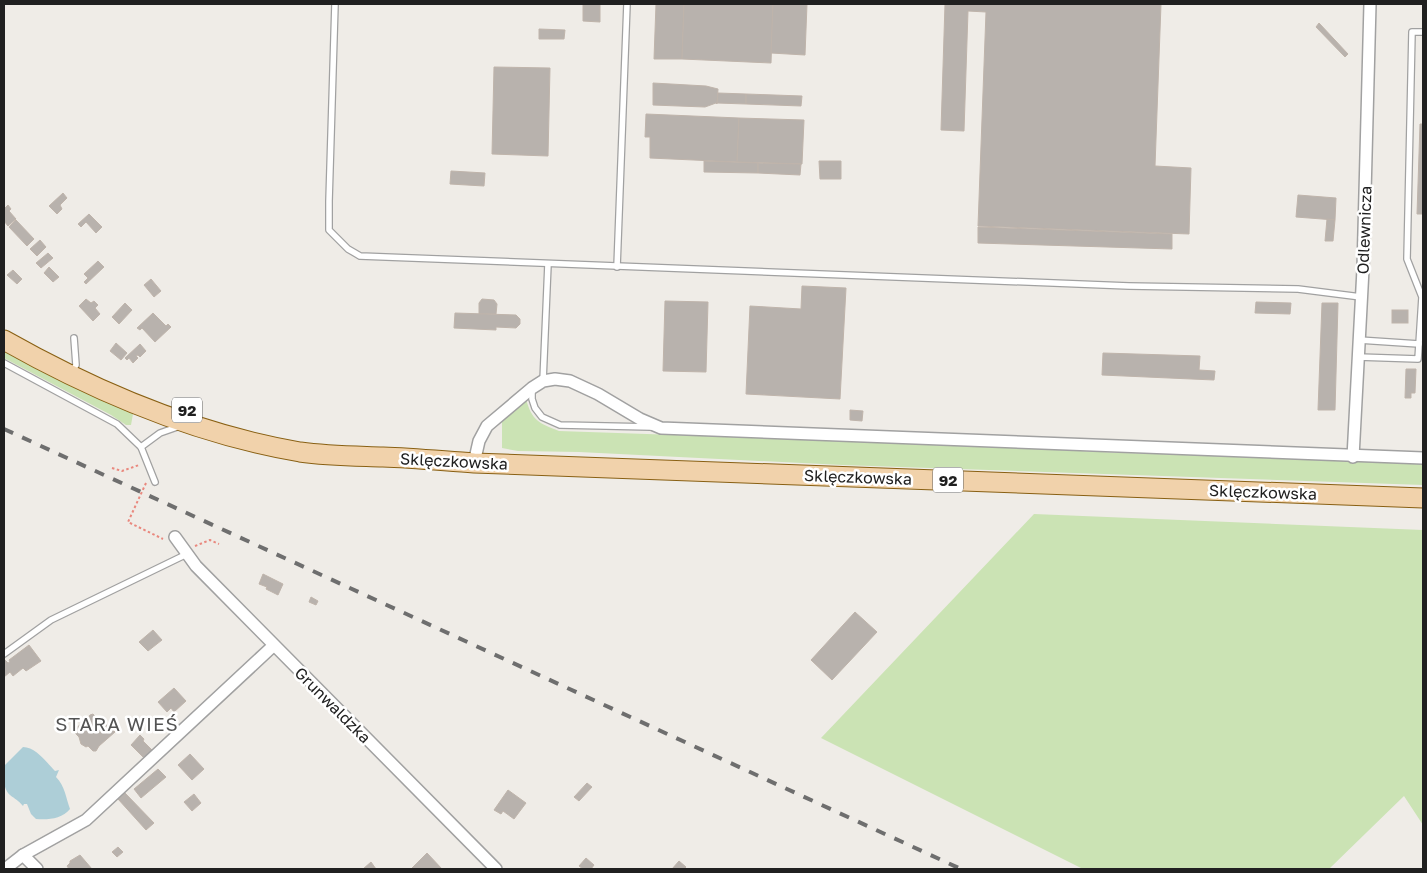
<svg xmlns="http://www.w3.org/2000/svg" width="1427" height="873" font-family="'Golos Text',sans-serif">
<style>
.grass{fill:#cbe3b4}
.water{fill:#adced7}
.building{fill:#b8b2ad;stroke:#bfb4ab}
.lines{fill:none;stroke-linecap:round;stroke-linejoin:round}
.service-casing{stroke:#a1a1a1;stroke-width:8}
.minor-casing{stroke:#a1a1a1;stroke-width:14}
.primary-casing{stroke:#896013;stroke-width:21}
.path{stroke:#e9887e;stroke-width:2;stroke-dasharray:2.5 2.5;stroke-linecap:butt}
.service{stroke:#fff;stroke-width:5.5}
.minor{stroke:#fff;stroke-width:11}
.primary{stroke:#f1d2ab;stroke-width:19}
.rail{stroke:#6e6e6e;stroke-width:4;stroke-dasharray:10 10;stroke-linecap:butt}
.labels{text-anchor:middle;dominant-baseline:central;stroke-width:5;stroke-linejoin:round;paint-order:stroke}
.shield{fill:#fff;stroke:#636363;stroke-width:1}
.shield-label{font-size:15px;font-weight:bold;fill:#202020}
.street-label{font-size:16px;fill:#202020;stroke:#fff}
.quarter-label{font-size:19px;letter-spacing:1px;fill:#535353;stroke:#fff}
</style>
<rect width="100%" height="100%" fill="#efece7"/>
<g class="grass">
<path d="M4,349L130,411L133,414L131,425H126L111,415L4,358Z"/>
<path d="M526,399C532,421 539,423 559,431L938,444L1121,453L1259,456L1423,462V485L842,465L579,452L518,451L502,448V417Z"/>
<path d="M1034,514L1423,530V825L1404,796L1329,869H1083L821,738Z"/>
</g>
<path class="water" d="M23,747C36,747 47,763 55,771L59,770L56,777C65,786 66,798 70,809C62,819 48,820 36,819L31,814L27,804H24L23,806C18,800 15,799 10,795C2,788 4,775 4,766Z"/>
<g class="building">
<path d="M583,4H600V22L583,21Z"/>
<path d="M656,4H684L682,59H654Z"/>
<path d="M684,4H773L771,63L682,59Z"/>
<path d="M773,4H807L805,55L771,53Z"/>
<path d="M945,4H1161L1155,166L1191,168L1189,234L978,226L986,12L968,11L964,131L941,130Z"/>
<path d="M1319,23L1348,54L1345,57L1316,27Z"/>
<path d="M539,29L565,30L564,39H539Z"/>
<path d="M494,67L550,68L548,156L492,154Z"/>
<path d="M653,83L706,86L718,89L717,104L716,103L705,107L653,105Z"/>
<path d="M718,93L746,94V104L717,103Z"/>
<path d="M746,94L802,96L801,106L746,104Z"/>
<path d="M646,114L739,118L737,162L650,158V137H645Z"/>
<path d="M739,118L804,120L802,164L737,162Z"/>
<path d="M1420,124H1423V214H1417Z"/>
<path d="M704,161L758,163V173L704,172Z"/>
<path d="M819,161H841V179H820Z"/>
<path d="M758,163L801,164L800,175L758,173Z"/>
<path d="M451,171L485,173L484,186L450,184Z"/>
<path d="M63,193L67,198L60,205L62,209L57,214L49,206Z"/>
<path d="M1298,195L1336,198L1335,220L1296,217Z"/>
<path d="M8,205L11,209L9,211L16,219L8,226L4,221V206L5,208Z"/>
<path d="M89,214L102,227L96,233L86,222L81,227L78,224Z"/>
<path d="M1327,219L1335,220L1333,241H1325Z"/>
<path d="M16,220L34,239L27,246L9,227Z"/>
<path d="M978,227L1172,234V249L978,243Z"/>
<path d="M40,240L46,247L37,256L30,249Z"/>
<path d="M48,253L53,258L41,268L36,263Z"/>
<path d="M98,261L104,267L86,284L84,282L88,278L84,274Z"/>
<path d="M49,267L59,277L53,282L44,273Z"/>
<path d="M13,270L22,279L17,284L7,275Z"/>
<path d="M151,279L161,291L154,297L144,285Z"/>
<path d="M802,286L846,288L840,399L746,394L750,306L801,309Z"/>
<path d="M86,299L91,303L94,301L98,305L95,308L100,314L93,321L79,306Z"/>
<path d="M482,299L494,300L497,304L496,314H479V303Z"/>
<path d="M665,301L708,302L706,372L663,371Z"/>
<path d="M1256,302L1291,303L1290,314L1255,313Z"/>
<path d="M125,303L132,310L119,324L112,317Z"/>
<path d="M1322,303H1338L1335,410H1318Z"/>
<rect x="1392" y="310" width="16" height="13"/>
<path d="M153,313L166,326L168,324L171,327L155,342L142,328L140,330L137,328Z"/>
<path d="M455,313L516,315L520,319V324L516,328L496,327V330L454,328Z"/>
<path d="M116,343L127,353L121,360L110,351Z"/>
<path d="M140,344L146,351L140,357L138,355L136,356L138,358L133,363L129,358L127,360L125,358Z"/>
<path d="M1103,353L1200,356L1199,370L1215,371L1214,380L1102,375Z"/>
<path d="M1406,369H1416L1415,393H1411V398H1405Z"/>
<path d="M850,410L863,411L862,421L850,420Z"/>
<path d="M263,574L283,584L278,595L266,589L267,587L259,584Z"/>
<path d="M311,597L318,601L316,605L309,602Z"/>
<path d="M855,612L877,632L832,680L811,660Z"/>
<path d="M153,630L162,640L148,651L139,642Z"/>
<path d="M29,645L41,661L26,671L23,668L13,676L10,672L4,677V661L5,660L8,663L10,662L9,660Z"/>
<path d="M174,688L186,701L174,712L171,708L167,712L158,702Z"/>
<path d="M93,714L104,726L106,724L115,732L99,746L96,751H93L88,746L86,747L81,744L79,737L74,732L75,729L87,719L90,715Z"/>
<path d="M140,735L144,739L143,741L152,750L144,758L131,745Z"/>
<path d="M190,754L204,769L192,780L178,765Z"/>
<path d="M158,769L166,777L141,798L134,789Z"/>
<path d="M587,783L592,787L579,801L574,797Z"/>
<path d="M508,790L526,803L514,819L503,811L501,814L494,810Z"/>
<path d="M125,793L154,823L146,830L118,799Z"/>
<path d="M194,794L201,803L192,811L184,802Z"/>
<path d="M118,847L123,852L117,857L112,852Z"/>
<path d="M427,853L442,869H411Z"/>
<path d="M80,855L92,869H69L67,866L70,863V861Z"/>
<path d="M586,858L594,865L591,869H583L579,866Z"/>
<path d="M679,861L686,867L684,869H672Z"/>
<path d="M371,862L376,869H363Z"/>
</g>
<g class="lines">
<g class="service-casing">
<g id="service">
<path d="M335,4L329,201V230L348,249L360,256L1129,286L1298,289L1361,297"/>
<path d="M617,267L627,4"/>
<path d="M1359,340L1419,344L1422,297L1407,259L1412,32H1423"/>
<path d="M1358,357L1418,359L1419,344"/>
<path d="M4,363L117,424L141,447L155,482"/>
<path d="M72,372L76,365L74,338"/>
<path d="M543,381L548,264"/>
<path d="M532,388V399L535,408L542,417L560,425L651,427"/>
<path d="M141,447L160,433L180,426"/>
<path d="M4,654L51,620L187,554"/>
</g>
</g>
<g class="minor-casing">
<g id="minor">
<path d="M1353,457L1363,269L1370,4"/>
<path d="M474,463L479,441L487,426L532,388L543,381L555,379L570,381L598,394L640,419L661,428L1423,458"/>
<path d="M175,537L196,566L496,869"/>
<path d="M23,855L37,869"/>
<path d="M5,869L23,855L86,820L273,646"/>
</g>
</g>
<g class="primary-casing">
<path id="primary" d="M4,340C96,392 195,434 300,452C328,456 355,456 383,457C413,458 444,461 474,463L1423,498"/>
</g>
<g class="path">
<path d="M112,468L122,471L139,465"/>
<path d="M146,483L128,522L163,539"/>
<path d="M195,546L210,540L219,544"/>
</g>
<use href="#service" class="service"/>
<use href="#minor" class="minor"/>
<use href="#primary" class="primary"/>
<path class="rail" d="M4,429L961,869"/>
</g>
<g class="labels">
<g class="shield">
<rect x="172" y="397.5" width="30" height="25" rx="4"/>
<rect x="933" y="467.5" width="30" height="25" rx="4"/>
</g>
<g class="shield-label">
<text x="187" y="410">92</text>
<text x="948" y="480">92</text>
</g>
<g class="street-label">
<text transform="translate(1364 230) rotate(-88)">Odlewnicza</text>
<text transform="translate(454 461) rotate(3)">Sklęczkowska</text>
<text transform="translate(858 477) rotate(2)">Sklęczkowska</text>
<text transform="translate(1263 492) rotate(2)">Sklęczkowska</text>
<text transform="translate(333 705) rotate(45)">Grunwaldzka</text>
</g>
<g class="quarter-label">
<text x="117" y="723">STARA WIEŚ</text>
</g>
</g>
<rect width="1427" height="873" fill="none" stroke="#202020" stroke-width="10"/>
</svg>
